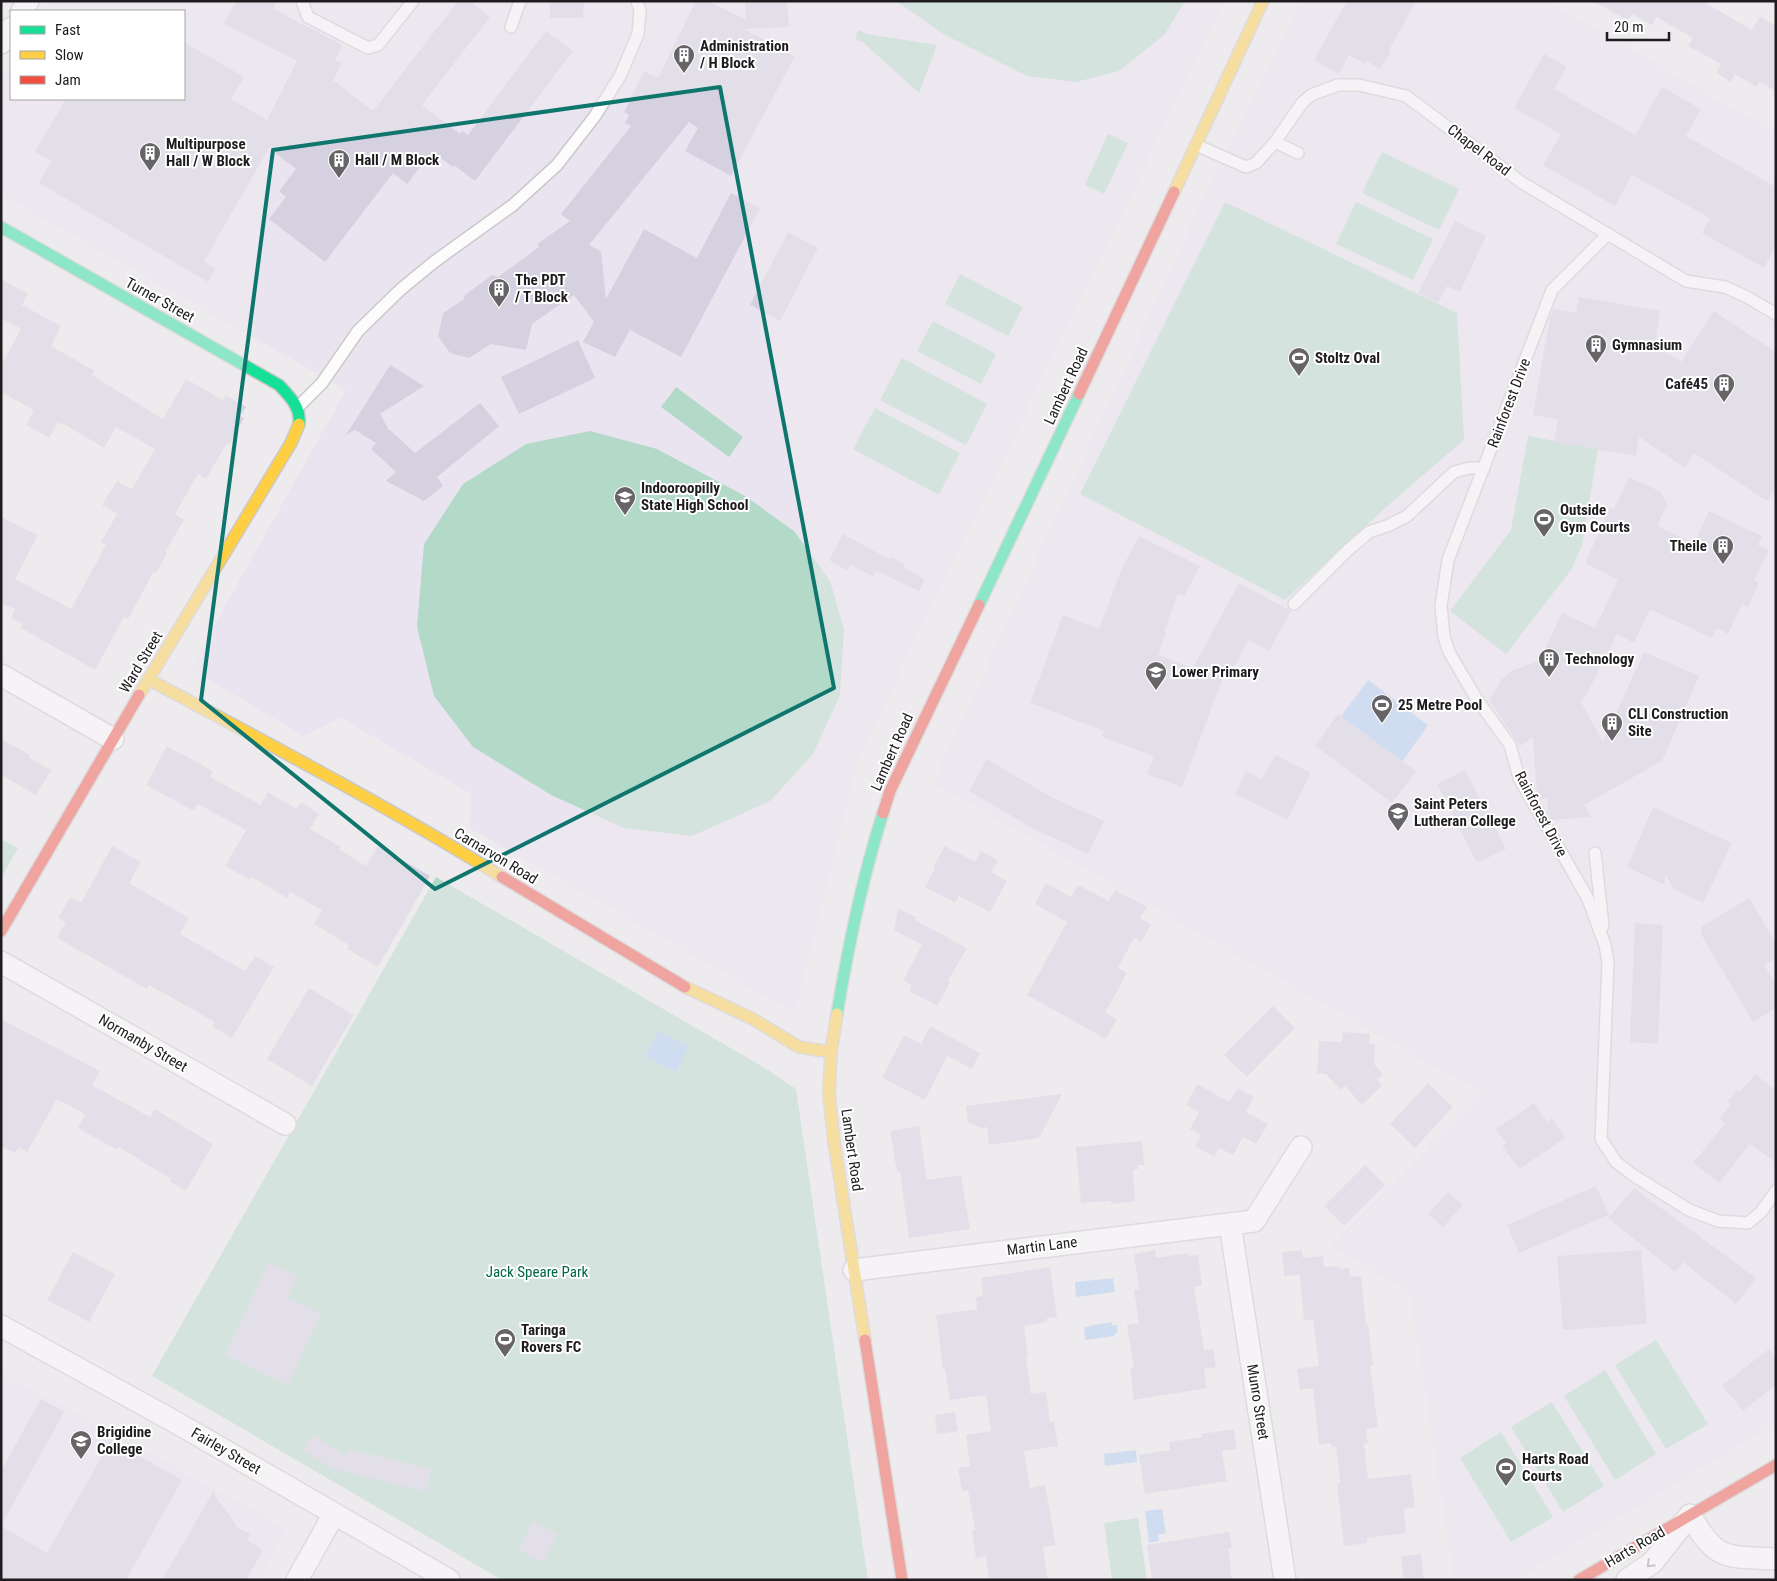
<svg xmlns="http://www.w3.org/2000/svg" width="1777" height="1581" font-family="'Roboto Condensed',sans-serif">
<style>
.education{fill:#eae4f1}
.green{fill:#b3d9c8}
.water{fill:#abccf3}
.building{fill:#d6d1e0}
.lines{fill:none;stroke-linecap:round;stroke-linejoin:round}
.lane-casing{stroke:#cac8ca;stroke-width:14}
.street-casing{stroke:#cac8ca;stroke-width:24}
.fast-casing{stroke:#cac8ca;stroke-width:14}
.slow-casing{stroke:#cac8ca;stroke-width:14}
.jam-casing{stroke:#cac8ca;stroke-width:14}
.lane{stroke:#fcfcfc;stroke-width:11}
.street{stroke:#fcfcfc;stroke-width:21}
.fast{stroke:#16e098;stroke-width:11}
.slow{stroke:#ffcf43;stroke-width:11}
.jam{stroke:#f24e42;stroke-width:11}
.oneway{stroke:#989798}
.marked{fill:none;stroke:#0f766e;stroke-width:4;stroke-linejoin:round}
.labels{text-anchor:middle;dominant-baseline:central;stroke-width:4;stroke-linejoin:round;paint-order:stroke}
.poi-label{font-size:15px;font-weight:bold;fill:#1e1c1e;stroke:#fff;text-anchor:start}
.street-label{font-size:15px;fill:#1e1c1e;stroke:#fff}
.park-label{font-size:15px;fill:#006745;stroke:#fff}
</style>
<rect width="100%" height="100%" fill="#eeebee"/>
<g class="education">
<path d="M50,1H1225L858,759L795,1013L469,828L471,794L341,718L303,736L190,668L346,390L1,195V85L11,69V99H184V11H44Z"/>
<path d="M1301,1H1547L1776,133V1423L1516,1580H1454L1410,1292L1330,1246L1481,1093L933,783L1223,156Z"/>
<path d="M1,1372L288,1529L258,1580H1Z"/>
</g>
<g class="green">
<path d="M896,1H1185L1165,34L1119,71L1076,82L1027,76L945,35Z"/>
<path d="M858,30L867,34L937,45L919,93L863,42L855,39Z"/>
<path d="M1108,134L1128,143L1104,194L1085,185Z"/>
<path d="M1382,152L1459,189L1439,230L1362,193Z"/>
<path d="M1225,202L1457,313L1464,440L1394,500L1285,600L1080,494Z"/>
<path d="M1356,202L1433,239L1413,280L1336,244Z"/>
<path d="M960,274L1023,307L1008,336L945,304Z"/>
<path d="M933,321L996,354L981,384L917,351Z"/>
<path d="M902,358L987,404L966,445L880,400Z"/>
<path d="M676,387L743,437L729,457L661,407Z"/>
<path d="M875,408L960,453L939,495L853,449Z"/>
<path d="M590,431L657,449L745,496L794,531L830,581L844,629L840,695L813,754L770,801L692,836L624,828L551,795L473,747L434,696L417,627L424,544L463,484L526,444Z"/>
<path d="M1528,436L1598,449L1582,546L1571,570L1506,654L1450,611L1511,530Z"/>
<path d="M1,839L18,848L1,878Z"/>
<path d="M436,877L765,1068L796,1089L868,1580H502L152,1376Z"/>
<path d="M1656,1340L1708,1424L1666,1449L1615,1365Z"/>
<path d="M1605,1370L1656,1454L1615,1480L1564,1396Z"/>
<path d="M1552,1402L1604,1486L1563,1512L1511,1427Z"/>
<path d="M1501,1432L1553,1517L1511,1542L1460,1458Z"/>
<path d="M1138,1518L1147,1580H1112L1104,1523Z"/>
</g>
<g class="water">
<path d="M1368,680L1428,725L1397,769L1336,723Z"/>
<path d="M658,1031L689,1046L676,1072L645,1056Z"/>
<path d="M1113,1278L1115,1292L1076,1297L1075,1282Z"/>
<path d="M1112,1322V1325H1116L1118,1329L1117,1333L1114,1334L1115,1336L1085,1340L1084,1327Z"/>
<path d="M1136,1450L1137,1462L1105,1466L1104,1454Z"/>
<path d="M1162,1509L1166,1533L1158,1535L1159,1541L1149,1543L1145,1511Z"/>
</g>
<g class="building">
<path d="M236,1H277L273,9L343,45L335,60L342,63L333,80L373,111L458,1H470L490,17L422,105L460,134L462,131L468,135L546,31L573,51L475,181L454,165L453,167L432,152L407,184L393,173L325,262L269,219L286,197L279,191L296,169L269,148L204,261L215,269L208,282L39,183L51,161L35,152L66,99H184V42L244,77L231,99L267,120L297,61L224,24Z"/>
<path d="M550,1H584L583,18H550Z"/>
<path d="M696,1H708L746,20L745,1H787L789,27L744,29L795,56L731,176L685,151L698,128L689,122L589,245L601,251L606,299L644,229L697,258L731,193L760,208L681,357L630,330L615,357L583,342L594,322L574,295L532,324L526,350L491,344L469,358L450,353L438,336L443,313L463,300L465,295L492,275L498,277L539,247L537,244L570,221L561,214L631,126L625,123L629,115L624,112L644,71L658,78Z"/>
<path d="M1347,1H1416L1389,50L1391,51L1380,69L1367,61L1365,64L1349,55L1339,74L1314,60Z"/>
<path d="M1594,1H1702L1752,30L1760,17L1776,26V91L1759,82L1757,87L1735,74L1731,82L1716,73L1721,64L1688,46L1693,38L1656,17L1652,25L1632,14L1628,21Z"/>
<path d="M1544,54L1567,67L1554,89L1635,135L1662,87L1701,109L1686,136L1776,187V246L1764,268L1702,233L1710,218L1632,175L1615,206L1543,165L1561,134L1514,108Z"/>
<path d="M1455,221L1486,236L1460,292L1447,286L1438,303L1418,293Z"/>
<path d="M788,232L818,248L780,321L750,305Z"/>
<path d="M1,279L28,294L22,305L61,326L51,346L95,371L92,375L163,419L186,379L223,400L226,395L246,407L240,416L244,418L229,444L227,443L206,479L198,474L175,514L184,520L165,552L167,554L156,573L154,571L128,619L124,617L95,670L21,628L23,624L11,618L15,609L3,604L1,607V517L38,535L15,579L71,609L106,545L101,542L117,514L102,505L117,481L132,489L155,449L116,427L104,448L64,424L63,425L58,422L49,438L26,425L34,410L1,392V366L21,329L1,318Z"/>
<path d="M1579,297L1660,311L1655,345L1681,362L1714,311L1776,352V487L1767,501L1694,453L1685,468L1639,437L1636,456L1554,442L1558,419L1533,415L1550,317L1553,309L1576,313Z"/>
<path d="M578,340L595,378L519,414L501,377Z"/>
<path d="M390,365L424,386L380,414L389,430H390L415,453L480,403L499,426L437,477L443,486L424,501L386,481L396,472L371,449L376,443L355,430L346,435Z"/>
<path d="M1629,477L1661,492L1667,504L1657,526L1694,543L1709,511L1762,536L1758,545L1769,550L1754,580L1759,583L1748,607L1742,604L1728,634L1717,628L1712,638L1650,609L1634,643L1617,634L1590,688L1581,702L1603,742L1644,652L1699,676L1662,761L1584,805L1591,817L1552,820L1548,814L1547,798L1539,799L1537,794L1533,737L1520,746L1489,700L1501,680L1511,671L1539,661L1562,613L1595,628L1618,580L1585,563L1610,508L1614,509Z"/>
<path d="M843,534L889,559L890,557L905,564L904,568L925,579L919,591L876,571L873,576L851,565L848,571L829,560Z"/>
<path d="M1139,536L1200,566L1184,596L1178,593L1164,632H1166L1158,655L1193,668L1239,583L1291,611L1269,651L1249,640L1234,667L1228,664L1182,787L1147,774L1154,756L1102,737L1104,731L1030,703L1063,615L1099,629L1122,568Z"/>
<path d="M1338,714L1416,771L1392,803L1315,746Z"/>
<path d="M1,739L30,755L29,758L51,770L36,795L1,775Z"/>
<path d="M167,746L213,771L210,777L261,805L268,792L297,809L301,802L319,814L310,829L341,847L339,849L366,866L378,846L430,876L378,967L347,949L349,945L314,924L322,910L290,892L287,898L252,877L250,880L225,866L246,830L198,804L194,811L146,785Z"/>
<path d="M1275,755L1311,773L1287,820L1235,794L1246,771L1262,779Z"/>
<path d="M987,759L1051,797L1104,821L1088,854L1032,828L969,791Z"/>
<path d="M1465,770L1506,849L1477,863L1437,784Z"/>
<path d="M1653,807L1732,843L1703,903L1674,889L1665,874V885L1627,867Z"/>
<path d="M112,846L141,862L129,883L189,918L180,934L245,971L255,956L274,967L232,1038L212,1026L215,1022L149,985L147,989L57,938L66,922L58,918L70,897L81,903Z"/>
<path d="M945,846L975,862L981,851L998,860L991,872L1007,881L990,912L959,896L955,903L925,887L935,868L933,867Z"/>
<path d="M1046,883L1071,897L1078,885L1109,901L1115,890L1147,907L1140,918L1151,924L1141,942L1134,938L1118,968L1127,973L1105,1013L1117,1019L1106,1039L1027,995L1067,922L1035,904Z"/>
<path d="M1749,898L1776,943V958L1764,965L1776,984V1008L1753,1022L1701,934V927Z"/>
<path d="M898,908L916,917L915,920L967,948L948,981L950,983L937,1006L909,991L912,986L903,980L922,945L894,930Z"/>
<path d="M1635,923L1663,925L1658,1044L1630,1042Z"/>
<path d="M309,988L354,1015L312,1086L267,1059Z"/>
<path d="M1273,1006L1295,1028L1247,1077L1224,1055Z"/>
<path d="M1,1019L100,1071L92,1085L150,1117L155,1109L213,1144L186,1191L169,1181L171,1179L119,1147L117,1150L78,1128L85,1114L57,1099L27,1152L19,1147L15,1153L1,1146Z"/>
<path d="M930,1026L980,1053L972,1069L947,1056L925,1100L882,1078L904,1035L921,1044Z"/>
<path d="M1343,1032L1370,1034L1369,1044H1375L1374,1064L1383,1074L1377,1080L1382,1086L1362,1105L1345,1086L1341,1090L1326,1074L1317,1073L1319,1041L1342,1042Z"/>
<path d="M1755,1074L1776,1090V1163L1750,1144L1719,1183L1693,1163L1725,1123L1720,1118L1730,1106L1728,1100L1737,1090L1741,1091Z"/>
<path d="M1428,1083L1453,1107L1415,1148L1390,1124Z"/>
<path d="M1197,1084L1229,1102L1238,1088L1254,1097L1246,1112L1268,1124L1256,1144L1243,1137L1233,1155L1219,1148L1214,1157L1195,1146L1201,1135L1190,1129L1199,1112L1186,1105Z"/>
<path d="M1062,1094L1039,1138L989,1145L987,1127L981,1128L968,1122L966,1106Z"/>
<path d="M1534,1103L1547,1122L1552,1118L1565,1138L1519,1169L1502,1146L1506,1143L1496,1129Z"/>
<path d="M919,1126L927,1180L961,1175L970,1229L909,1238L900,1171L897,1172L890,1131Z"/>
<path d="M1142,1141L1144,1165H1138V1169L1133,1170L1135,1201L1111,1204V1201L1081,1203L1076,1147Z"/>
<path d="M1365,1165L1385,1185L1344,1226L1324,1206Z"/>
<path d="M1596,1186L1609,1215L1519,1253L1507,1225Z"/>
<path d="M1634,1188L1756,1278L1736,1304L1683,1262L1675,1272L1608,1218Z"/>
<path d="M1448,1192L1463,1205L1443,1227L1428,1214Z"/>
<path d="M1155,1250L1156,1258L1188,1253L1189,1256L1198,1255L1202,1285L1194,1287L1204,1350L1213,1349L1216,1367L1204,1369L1207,1388L1134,1400L1130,1369L1134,1368L1127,1325L1139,1323L1134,1290H1139L1134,1254Z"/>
<path d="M1302,1250L1303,1258L1323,1256L1324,1267L1340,1266V1269L1349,1268L1350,1277L1361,1276L1366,1324L1368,1323L1373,1365L1370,1366L1378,1427L1366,1429L1368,1443L1364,1444L1368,1479L1411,1474L1415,1507L1404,1509L1406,1533L1367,1538V1543L1344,1546L1337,1483H1340L1336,1446L1332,1447L1331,1443L1319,1445L1313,1388L1300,1390L1297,1369L1319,1366L1313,1320H1304L1300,1275L1284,1276L1282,1252Z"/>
<path d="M1641,1250L1647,1324L1563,1330L1557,1256Z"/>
<path d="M73,1252L115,1274L89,1322L47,1300Z"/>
<path d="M269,1262L298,1276L287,1298L321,1313L288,1385L225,1356Z"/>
<path d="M1050,1267L1057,1317L1047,1318V1322L1024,1326L1028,1357H1026L1031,1394L1046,1392L1050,1422L1054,1421L1058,1446L1024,1451L1030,1488L1045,1485L1056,1545L1043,1547L1048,1580H989L986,1556L976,1558L972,1530H975L968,1490L962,1491L958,1468L970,1466L966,1435L991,1431L986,1395L950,1400L945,1369H943L936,1315L977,1309L976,1297L983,1296L981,1278Z"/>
<path d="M1769,1349L1776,1358V1385L1743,1411L1722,1385Z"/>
<path d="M41,1399L64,1412L1,1526L47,1553L111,1440L182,1480L126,1580H1V1471Z"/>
<path d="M955,1412L958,1431L937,1434L935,1415Z"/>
<path d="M1234,1429L1237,1449L1222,1451L1227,1481L1145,1494L1139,1455L1170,1450L1169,1442L1202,1437L1201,1434Z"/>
<path d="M313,1435L346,1456L348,1449L431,1469L426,1492L333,1469L303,1450Z"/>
<path d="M213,1492L237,1527L250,1534L247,1540L263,1550L246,1580H162Z"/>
<path d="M533,1522L558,1534L543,1563L518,1550Z"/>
<path d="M1229,1532L1232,1548L1228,1549L1232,1580H1152L1147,1545Z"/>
<path d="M1421,1554L1424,1580H1404L1401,1556Z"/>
</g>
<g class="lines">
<g class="lane-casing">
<g id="lane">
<path d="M302,1L308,17L368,48L378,45L413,1"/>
<path d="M511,27L520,1"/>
<path d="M1275,142L1298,153"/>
<path d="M1196,145L1246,167L1256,163L1275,142L1302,103L1311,95L1338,85H1359L1406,96L1521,182L1686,281L1725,287L1747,297L1776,314"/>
<path d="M1608,234L1552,290L1448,560L1441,606L1444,637L1449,652L1476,698L1510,745L1519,778L1588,899L1605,945L1608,962L1601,1139L1616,1162L1633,1175L1689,1210L1718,1221L1748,1223L1761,1212L1776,1191"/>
<path d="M298,407L322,383L358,331L400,290L434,262L513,205L557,165L595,116L620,76L638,34L640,11L637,1"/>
<path d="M1294,604L1347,551L1369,532L1387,526L1407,516L1454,472L1469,468H1484"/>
<path d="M1595,853L1603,926"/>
</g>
</g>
<g class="street-casing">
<g id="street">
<path d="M22,11L28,1"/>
<path d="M1,43L11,28"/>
<path d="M1,675L113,739"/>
<path d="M1,962L285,1124"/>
<path d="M1230,1224L1285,1580"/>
<path d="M854,1270L1254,1221L1301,1147"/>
<path d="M1,1326L177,1423L449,1580"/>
<path d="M297,1580L334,1514"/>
<path d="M1627,1580L1653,1562L1690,1515C1717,1562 1725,1556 1776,1559"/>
</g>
</g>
<g class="fast-casing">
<g id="fast">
<path d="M1,227L279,385C290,397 301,407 299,424"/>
<path d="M979,605L1079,394"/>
<path d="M837,1014C848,947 862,879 883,813"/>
</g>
</g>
<g class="slow-casing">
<g id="slow">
<path d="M1174,192L1263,1"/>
<path d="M148,679C267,743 387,806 502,877"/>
<path d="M139,695L291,443L299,424"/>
<path d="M685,987L751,1018L799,1047L831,1052"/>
<path d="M837,1014L831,1052L829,1094L834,1142L865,1340"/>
</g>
</g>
<g class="jam-casing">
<g id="jam">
<path d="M1079,394L1174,192"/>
<path d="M883,813L890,791L979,605"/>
<path d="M502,877L685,987"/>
<path d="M1,931L139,695"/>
<path d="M865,1340L902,1580"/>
<path d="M1579,1580L1776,1465"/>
</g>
</g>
<use href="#lane" class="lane"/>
<use href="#street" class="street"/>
<use href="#fast" class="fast"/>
<use href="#slow" class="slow"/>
<use href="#jam" class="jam"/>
</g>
<defs><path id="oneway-chevron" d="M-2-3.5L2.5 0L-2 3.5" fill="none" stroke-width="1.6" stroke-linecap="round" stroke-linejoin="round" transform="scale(1.25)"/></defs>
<use class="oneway" href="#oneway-chevron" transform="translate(1650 1564) rotate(137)"/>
<path d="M0 0H1777V1581H0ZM720,87L834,688L435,889L201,700L273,150Z" fill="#eeebee" fill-opacity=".55" fill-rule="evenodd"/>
<path class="marked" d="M720,87L834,688L435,889L201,700L273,150Z"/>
<defs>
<g id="building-pin" transform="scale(1.125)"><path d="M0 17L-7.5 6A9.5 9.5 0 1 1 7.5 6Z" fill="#676467" stroke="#fff"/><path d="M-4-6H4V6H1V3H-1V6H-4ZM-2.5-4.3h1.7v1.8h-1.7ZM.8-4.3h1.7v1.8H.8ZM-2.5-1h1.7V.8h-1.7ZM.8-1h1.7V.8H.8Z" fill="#fff"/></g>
<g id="stadium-pin" transform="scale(1.125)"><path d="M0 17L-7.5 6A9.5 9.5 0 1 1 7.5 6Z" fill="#676467" stroke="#fff"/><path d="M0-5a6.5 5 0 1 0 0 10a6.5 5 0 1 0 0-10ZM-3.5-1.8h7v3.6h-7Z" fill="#fff"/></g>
<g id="school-pin" transform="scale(1.125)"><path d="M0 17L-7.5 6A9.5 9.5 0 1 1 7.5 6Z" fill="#676467" stroke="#fff"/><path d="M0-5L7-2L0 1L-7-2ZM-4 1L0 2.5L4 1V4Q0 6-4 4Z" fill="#fff"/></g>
</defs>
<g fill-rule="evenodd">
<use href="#building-pin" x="684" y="55"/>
<use href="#building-pin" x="150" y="153"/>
<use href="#building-pin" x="339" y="160"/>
<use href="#building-pin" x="499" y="289"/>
<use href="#building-pin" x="1596" y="345"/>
<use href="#stadium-pin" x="1299" y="358"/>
<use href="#building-pin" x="1724" y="384"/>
<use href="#school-pin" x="625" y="497"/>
<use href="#stadium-pin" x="1544" y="519"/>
<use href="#building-pin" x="1723" y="546"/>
<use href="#building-pin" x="1549" y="659"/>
<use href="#school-pin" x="1156" y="672"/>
<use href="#stadium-pin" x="1382" y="705"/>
<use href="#building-pin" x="1612" y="723"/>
<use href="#school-pin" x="1398" y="813"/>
<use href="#stadium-pin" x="505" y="1339"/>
<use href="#school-pin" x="81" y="1441"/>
<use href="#stadium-pin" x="1506" y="1468"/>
</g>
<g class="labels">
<g class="poi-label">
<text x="700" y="46">Administration<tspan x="700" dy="17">/ H Block</tspan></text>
<text x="166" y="144">Multipurpose<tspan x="166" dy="17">Hall / W Block</tspan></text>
<text x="355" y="160">Hall / M Block</text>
<text x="515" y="280">The PDT<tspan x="515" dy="17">/ T Block</tspan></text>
<text x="1612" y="345">Gymnasium</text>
<text x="1315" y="358">Stoltz Oval</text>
<text x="1708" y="384" text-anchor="end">Café45</text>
<text x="641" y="488">Indooroopilly<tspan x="641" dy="17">State High School</tspan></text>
<text x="1560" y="510">Outside<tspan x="1560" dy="17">Gym Courts</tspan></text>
<text x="1707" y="546" text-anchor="end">Theile</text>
<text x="1565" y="659">Technology</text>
<text x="1172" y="672">Lower Primary</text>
<text x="1398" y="705">25 Metre Pool</text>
<text x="1628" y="714">CLI Construction<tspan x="1628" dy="17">Site</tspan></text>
<text x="1414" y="804">Saint Peters<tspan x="1414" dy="17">Lutheran College</tspan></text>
<text x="521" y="1330">Taringa<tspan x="521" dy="17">Rovers FC</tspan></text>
<text x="97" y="1432">Brigidine<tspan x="97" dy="17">College</tspan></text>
<text x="1522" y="1459">Harts Road<tspan x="1522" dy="17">Courts</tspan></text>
</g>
<g class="street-label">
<text transform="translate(1479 150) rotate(37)">Chapel Road</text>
<text transform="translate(160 300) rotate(29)">Turner Street</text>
<text transform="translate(1066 386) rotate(-65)">Lambert Road</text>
<text transform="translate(1509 403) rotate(-69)">Rainforest Drive</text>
<text transform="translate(141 662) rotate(-59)">Ward Street</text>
<text transform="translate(892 752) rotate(-66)">Lambert Road</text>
<text transform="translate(1541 814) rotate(62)">Rainforest Drive</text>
<text transform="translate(496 856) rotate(31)">Carnarvon Road</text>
<text transform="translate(143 1043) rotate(30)">Normanby Street</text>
<text transform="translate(852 1150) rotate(82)">Lambert Road</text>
<text transform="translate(1042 1246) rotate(-7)">Martin Lane</text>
<text transform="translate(1258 1402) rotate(81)">Munro Street</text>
<text transform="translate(226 1451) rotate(30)">Fairley Street</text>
<text transform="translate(1635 1547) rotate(-30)">Harts Road</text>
</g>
<g class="park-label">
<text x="537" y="1272">Jack Speare Park</text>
</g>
</g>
<rect width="1777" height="1581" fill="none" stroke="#1e1c1e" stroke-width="5"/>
<rect x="10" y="10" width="175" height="90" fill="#ffffff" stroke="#a5a4a5"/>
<rect x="20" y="26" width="25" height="8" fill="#16e098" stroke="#a5a4a5"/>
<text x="55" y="35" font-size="15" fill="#1e1c1e">Fast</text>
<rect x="20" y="51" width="25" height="8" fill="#ffcf43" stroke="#a5a4a5"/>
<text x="55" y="60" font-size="15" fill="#1e1c1e">Slow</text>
<rect x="20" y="76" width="25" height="8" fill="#f24e42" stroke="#a5a4a5"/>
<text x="55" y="85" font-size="15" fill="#1e1c1e">Jam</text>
<path d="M1607 32v8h62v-8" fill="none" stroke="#1e1c1e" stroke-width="2.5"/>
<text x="1614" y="32" font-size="15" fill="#1e1c1e" stroke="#ffffff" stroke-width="4" paint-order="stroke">20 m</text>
</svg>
